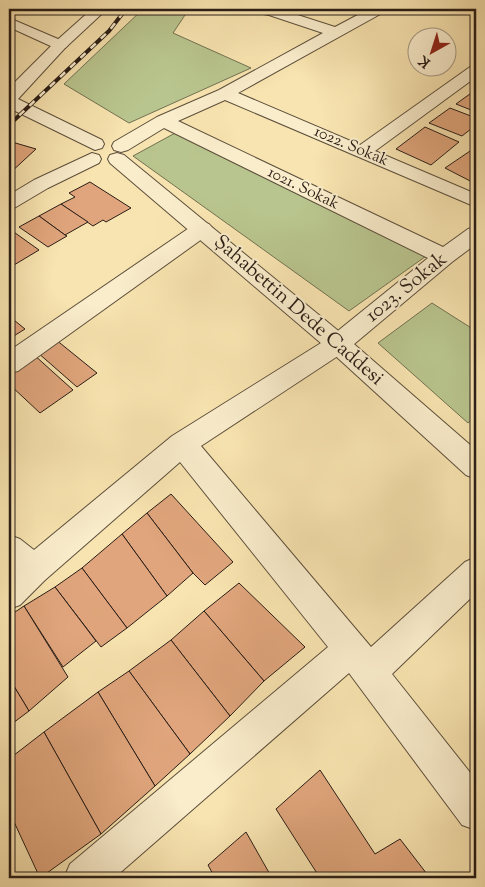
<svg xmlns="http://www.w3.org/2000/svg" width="485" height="887" font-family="'Sorts Mill Goudy',serif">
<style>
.green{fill:#b9c58e;stroke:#717152}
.building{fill:#e0a57c;stroke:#291d16}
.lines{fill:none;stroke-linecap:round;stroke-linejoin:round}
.minor-casing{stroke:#5d4f3c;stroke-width:2}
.tertiary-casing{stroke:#5d4f3c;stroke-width:2}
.minor{fill:#faedcc;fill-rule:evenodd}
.tertiary{fill:#faedcc;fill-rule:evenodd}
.rail-casing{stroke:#291d16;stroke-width:4}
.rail{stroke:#faedcc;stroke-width:2.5;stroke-dasharray:7;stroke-linecap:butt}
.labels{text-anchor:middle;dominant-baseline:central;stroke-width:4;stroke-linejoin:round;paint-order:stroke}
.far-street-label{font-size:16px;fill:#291d16;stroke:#faedcc}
.street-label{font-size:20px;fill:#291d16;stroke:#faedcc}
</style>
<rect width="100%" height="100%" fill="#f8e4b0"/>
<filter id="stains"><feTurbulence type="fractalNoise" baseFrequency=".004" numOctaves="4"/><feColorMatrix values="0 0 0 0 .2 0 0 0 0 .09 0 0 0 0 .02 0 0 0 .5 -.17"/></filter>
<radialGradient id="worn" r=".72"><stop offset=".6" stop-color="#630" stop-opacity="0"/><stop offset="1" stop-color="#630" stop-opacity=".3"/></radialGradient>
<g class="green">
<path d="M143,9H189L173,33L251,68L129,123L64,84Z"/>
<path d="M177,132L429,254L349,311L133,156Z"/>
<path d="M432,303L476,331V416L468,423L378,343Z"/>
</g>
<g class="building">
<path d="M474,91L476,92V112L456,104Z"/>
<path d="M450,108L476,118V125L462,136L429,123Z"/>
<path d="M425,127L459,142L431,165L396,149Z"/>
<path d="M12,142L36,149L9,174V145Z"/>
<path d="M476,147V184L445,168Z"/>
<path d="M90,182L131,208L106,222L103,220L93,226L61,204L75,197L69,193Z"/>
<path d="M61,204L88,222L65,235L39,216Z"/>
<path d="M39,216L65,235L67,236L48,247L19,227Z"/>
<path d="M11,230L39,250L9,268V231Z"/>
<path d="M9,316L25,329L9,339Z"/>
<path d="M55,339L97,373L77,387L37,352Z"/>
<path d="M33,354L73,390L40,413L9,384V373Z"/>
<path d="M171,494L233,562L205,585L193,573L147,513Z"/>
<path d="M147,513L193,573L167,596L122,534Z"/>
<path d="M122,534L167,596L127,628L82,568Z"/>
<path d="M82,568L127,628L101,647L55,587Z"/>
<path d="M239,583L305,647L264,681L204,611Z"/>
<path d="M55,587L96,641L63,667L24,606Z"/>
<path d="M24,606L68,677L29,711L9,678V616Z"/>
<path d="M204,611L264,681L230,716L171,640Z"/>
<path d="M171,640L230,716L190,754L129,671Z"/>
<path d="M129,671L190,754L155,786L98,692Z"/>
<path d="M9,678L29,711L9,726Z"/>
<path d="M98,692L155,786L101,834L44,732Z"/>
<path d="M44,732L101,834L40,878L9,811V759Z"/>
<path d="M320,770L375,854L400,839L430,878H357L355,876L354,878H320L276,809Z"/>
<path d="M246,832L272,878H215L208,865Z"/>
</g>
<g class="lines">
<g class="minor-casing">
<g id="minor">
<path d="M250,9H279L335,27L369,9H386L384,12L238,93L360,145L470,67L476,65V77L375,151L476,194V207L225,100L178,121L443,247L468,229L476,227V244L452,262L347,350L201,446L371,647L465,562L476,557V593L392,674L476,780V830L462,825L349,673L114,878H64L70,864L328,647L180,462L45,580L20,605L9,609V573L11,570L9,568V535L20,539L34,550L172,436L329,338L428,258L164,128L128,150L121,152L114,150L112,146L114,142L157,117L219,90L323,33L269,15L252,12Z"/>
<path d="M9,18L65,42L68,45L65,48H55L9,27Z"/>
<path d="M92,153L99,155L101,159L99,163L48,188L16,207L9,209V195L34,180Z"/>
<path d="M202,222L209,224L213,229L209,234L18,371L9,373V351L195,224Z"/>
</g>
</g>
<g class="tertiary-casing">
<g id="tertiary">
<path d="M92,9H107L65,48L18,99L102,140L104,144L102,148L95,150L9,108V88L55,42Z"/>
<path d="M117,153L124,155L347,338L476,450V479L466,475L329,350L110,163L108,159L110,155Z"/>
</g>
</g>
<use href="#minor" class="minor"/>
<use href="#tertiary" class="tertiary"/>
<g class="rail-casing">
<path id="rail" d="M9,125L109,31L126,9"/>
</g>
<use href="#rail" class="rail"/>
</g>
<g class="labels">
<g class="far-street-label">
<text transform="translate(351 147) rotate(23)">1022. Sokak</text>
<text transform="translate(303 189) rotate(26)">1021. Sokak</text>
</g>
<g class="street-label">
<text transform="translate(407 288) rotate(-39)">1023. Sokak</text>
<text transform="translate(298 311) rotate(41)">Şahabettin Dede Caddesi</text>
</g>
</g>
<rect width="485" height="887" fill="none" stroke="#f8e4b0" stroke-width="30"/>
<rect x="10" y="10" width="465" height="867" fill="none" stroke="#291d16" stroke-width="2.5"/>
<rect x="15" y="15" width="455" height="857" fill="none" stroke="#291d16"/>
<g transform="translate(432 52) rotate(219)"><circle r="24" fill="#faedcc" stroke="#a69a83"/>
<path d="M0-4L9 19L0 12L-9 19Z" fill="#8f2418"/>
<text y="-8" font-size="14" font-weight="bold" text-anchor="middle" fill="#291d16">K</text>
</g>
<rect width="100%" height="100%" filter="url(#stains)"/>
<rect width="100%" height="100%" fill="url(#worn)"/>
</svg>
